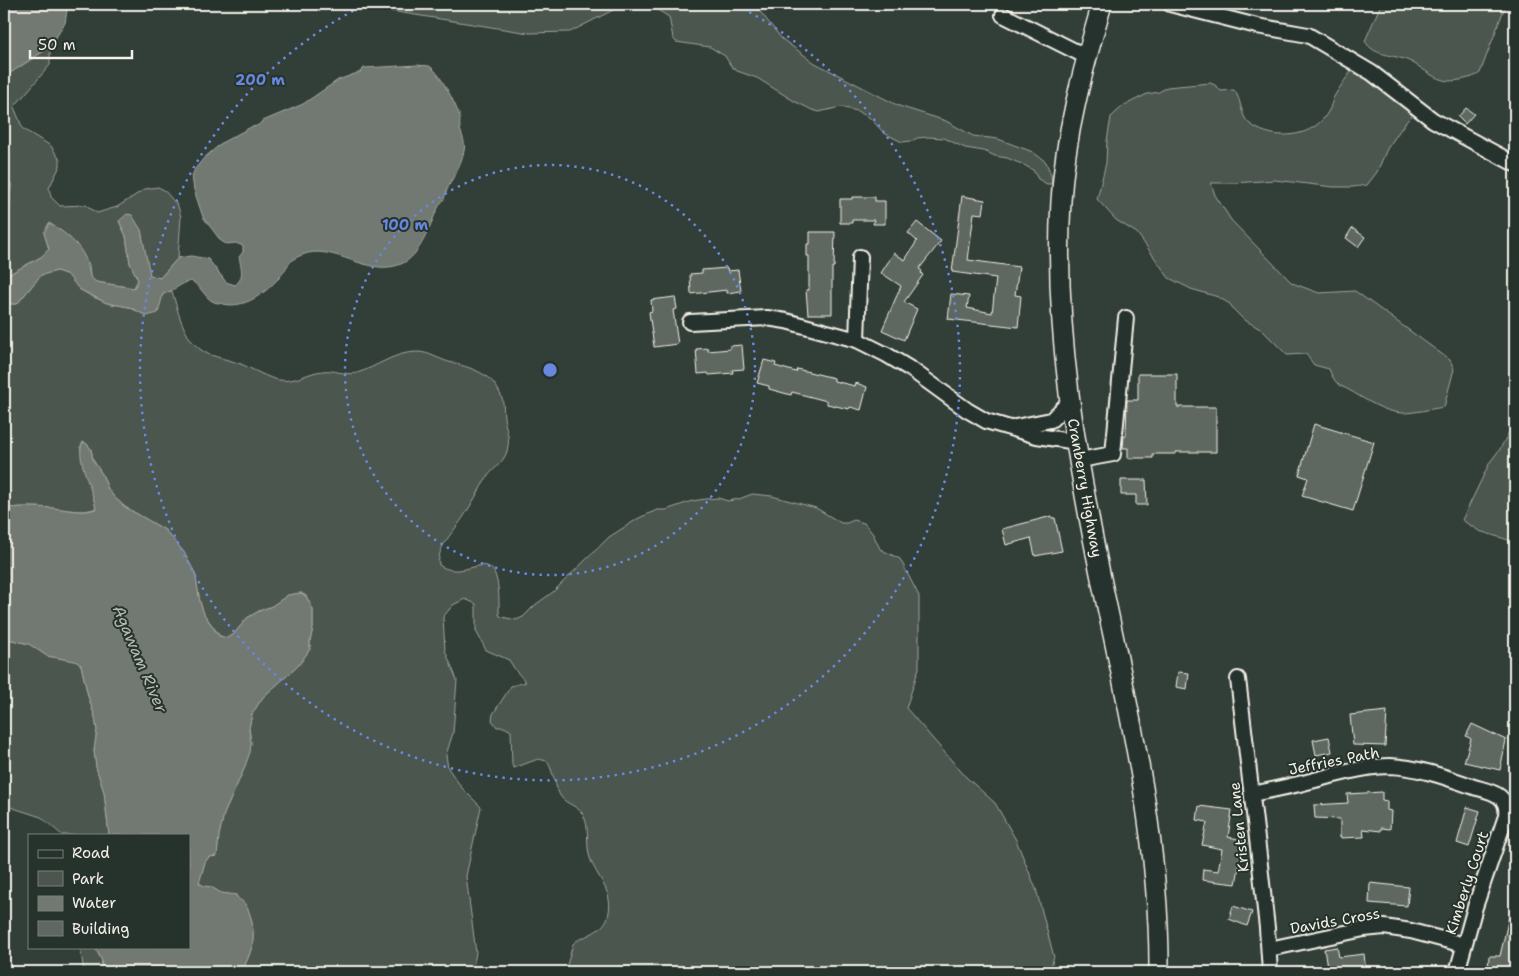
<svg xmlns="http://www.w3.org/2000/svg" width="1519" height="976" font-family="'Shantell Sans',sans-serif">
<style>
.green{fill:#4c564f;stroke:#a0a49c}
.water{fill:#727972;stroke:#a6a9a1}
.building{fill:#5f6861;stroke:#f4f1e8}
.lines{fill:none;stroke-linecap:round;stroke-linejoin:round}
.minor-casing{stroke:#f4f1e8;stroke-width:18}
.major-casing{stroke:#f4f1e8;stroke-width:22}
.minor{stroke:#26332d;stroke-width:14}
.major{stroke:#26332d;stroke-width:19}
.ring{fill:none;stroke:#6887de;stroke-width:2.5;stroke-dasharray:2.5 5}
.labels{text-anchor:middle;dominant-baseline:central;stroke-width:4;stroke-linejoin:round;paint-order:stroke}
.street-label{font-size:15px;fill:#f4f1e8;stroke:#26332d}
.water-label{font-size:16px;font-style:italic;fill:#babbb3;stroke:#26332d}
.centre{fill:#6887de;stroke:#26332d;stroke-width:2.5}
.ring-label{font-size:15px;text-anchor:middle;font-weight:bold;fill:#6887de;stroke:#26332d;stroke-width:4;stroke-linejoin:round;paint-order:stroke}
</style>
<rect width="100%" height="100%" fill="#323e38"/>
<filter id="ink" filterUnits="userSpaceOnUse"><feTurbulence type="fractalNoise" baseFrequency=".02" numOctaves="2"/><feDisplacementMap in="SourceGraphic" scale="10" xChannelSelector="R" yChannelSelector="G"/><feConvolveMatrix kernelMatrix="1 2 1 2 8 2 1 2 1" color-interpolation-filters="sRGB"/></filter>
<g filter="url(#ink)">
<g class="green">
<path d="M346,4H754L782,39L815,63L899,106L946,121L973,136L998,139L1033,152L1046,162L1051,175L1052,184H1047L1038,179L1033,170L1024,165L1007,158L995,156L984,151L965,148L944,138L928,137L917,138L912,141L902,142L884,133L870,118L857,111L841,107L819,112L812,110L794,101L757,78L737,71L731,66L725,56L710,47L676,42L673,38L669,17L656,9L640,6L619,7L570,32L529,33Z"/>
<path d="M1381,4H1506L1480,73C1475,78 1451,83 1443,80C1431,77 1420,66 1409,61C1394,54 1374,57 1365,41Z"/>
<path d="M50,47V65L14,107L23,129L51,146L60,160V166L49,188L51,197L60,206L86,205L97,213L117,207L145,189L158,187L164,190L178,206L181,217L178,258L160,278L149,275L141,230L119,221L126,236L130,263L138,280L134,288L96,282L90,277L89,264L44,233L49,249L41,257L4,277V223L9,218L11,184L4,170V77Z"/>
<path d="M1355,66L1417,111L1405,123L1387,149L1377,172L1367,185L1353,187H1333L1275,180L1235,183H1211L1215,195L1231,220L1292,283L1319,293L1355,291L1450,360L1454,369L1444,407C1430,409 1415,413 1402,413C1385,413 1363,398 1349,390C1346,388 1342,387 1339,385C1334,381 1331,374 1329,369L1314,365L1306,354L1287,355L1262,330L1243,319L1234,310L1230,304L1218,297L1191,289L1169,278L1137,233L1116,220L1097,199L1106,163L1107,141L1111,117L1123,106L1147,94L1159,92L1167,87L1210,83L1215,85L1221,91L1234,90C1242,99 1240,117 1250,124C1259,131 1272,135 1283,135C1301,135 1318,129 1328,112C1332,107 1331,100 1335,95C1341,85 1348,76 1355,66Z"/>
<path d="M57,271L68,275L79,289L91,296L107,303L129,307L147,316L163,294L172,291C179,314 184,343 208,354C219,358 230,360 241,364C250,368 270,379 279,380C295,383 308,372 323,371C334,369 345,376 357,373C377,367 394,352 417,352C429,352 438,359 449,362C472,368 493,373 502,398C504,404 503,411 504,417C505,427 510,436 508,446C507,460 495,467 487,477C479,490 472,504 464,516C455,531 436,547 439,565C470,586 501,529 499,615L502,617L516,620L523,617L535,605L553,592L609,537L639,518L657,510H666L692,501L706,499L718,498L728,501L739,499L752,494L772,496L816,508L841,523H847L854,520L864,523L873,534L880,549L900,559L919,596V668L906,708L966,777L995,803L1016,840L1036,889L1054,957L1049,972H565L573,944L576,941C590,934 607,929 609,912C613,891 596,876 590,858C585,844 591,826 582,813C576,805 566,804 561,797C555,788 554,772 547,761L538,759L514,768L512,765L511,731L504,727H497L492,720L493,714L511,686L526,682L516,671L509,660L486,650L476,631V604L465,599L453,605L443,617L445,650L457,680L453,733L446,755L448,768L462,788L481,807L466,876L476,953L472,972H242C245,964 250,955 252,946C255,934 252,913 244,903C241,900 238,900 236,895L221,893L211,887L204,886L199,883L205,862L209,857L217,856L219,835L224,814L244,769L251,743L249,728L252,714L263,697L298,666L310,649V641L313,628V610L306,596L301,593L288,595L272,606L259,611L247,618L233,635L227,638L220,636L204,614L200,602L195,573L165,530L125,507L114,497L108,489L102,474L93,460L91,449L87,444L84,442L80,447L96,508C83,514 66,509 52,508C37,507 19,506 4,509V304H17L41,275Z"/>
<path d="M1515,421V542L1479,531L1462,520L1490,462L1500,449Z"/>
<path d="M4,638L29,644L47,656L76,661L81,665L88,696L95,717L97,730L94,751L96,767L104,792L109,835H62L41,817L4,805Z"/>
<path d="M80,947H95L102,961L100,972H84Z"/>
</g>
<g class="water">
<path d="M4,4H68L65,23L50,47L4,77Z"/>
<path d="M418,65C422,66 426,65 429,66C439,70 455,104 459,114C461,119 459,124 460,129C462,136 466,143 464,151C461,166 452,178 446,192C445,194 445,197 444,199C442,202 439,205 438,208C429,226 421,256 401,264C368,278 333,242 302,255C287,260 288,268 279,278C265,293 245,309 223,304C220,303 215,303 212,301C204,296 200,285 191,281C181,283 173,291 163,294L158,313L147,316L129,307L107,303L79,289L68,275L57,271L41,275L17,304H4V277L41,257L49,249L44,233L49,223C72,237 87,250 90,277L96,282L134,288L138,280L130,263L126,236L119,221L127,214L132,215L141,230L150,275L160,278L178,258L191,256L208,259L226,282L235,285C245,278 241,267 239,257L243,252V246L236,243L226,244L221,241L203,217L194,190L192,176L195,169L204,158L223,142L251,127L257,126L263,121L303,104L338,80L360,72L364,68Z"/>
<path d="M4,170L11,184L9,219L4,223Z"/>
<path d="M83,442L87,444L91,449L93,460L102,474L108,489L114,497L125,507L165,530L184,552L195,573L200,602L204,614L219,636L227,638L233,635L247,618L259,611L272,606L288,595L301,593L306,596L313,610V628L310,641V649L298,666L263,697L252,714L249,728L251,743L250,752L244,769L224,814L219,835L217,856L209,857L205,862L199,883L204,886L211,887L221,893L236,895C238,900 241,900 244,903C252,913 255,934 252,946C250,955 245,964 242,972H100L102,961L95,947H189V835H109L104,792L96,767L94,751L97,730L95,717L88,696L81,665L75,661L47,656L29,644L4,638V509C19,506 36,507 52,508C66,509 83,514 96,509C94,492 74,456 83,442Z"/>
</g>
<g class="building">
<path d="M1466,108L1474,114L1465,124L1458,117Z"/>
<path d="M962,196L985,200L983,214L974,213L968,260L1019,267L1015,295L1021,296L1018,327L948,319L951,294L969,296L967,308L992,313L996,278L952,272Z"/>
<path d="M852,197H875V201H885V224H873L874,220H852V223H840V199H852Z"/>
<path d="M917,222L941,241L919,269L922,271L921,273L923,275L904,302L917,309L904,340L882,330L901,286L881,273L894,253L905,260L917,241L908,233Z"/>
<path d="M1352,228L1365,237L1358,247L1346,238Z"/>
<path d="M810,232H835L834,267H832V314H808L806,290H809V256H807V244H810Z"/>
<path d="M727,268L728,271L738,270L741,291L727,293V290L691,294L690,274L702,273V270Z"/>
<path d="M675,297L677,309L673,310L678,344L654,347L649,312L652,311L651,300Z"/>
<path d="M742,345L744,369L732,370L733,373L709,375L708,373L698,374L696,349L708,348V351L730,349V346Z"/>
<path d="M764,360L776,363L775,366L796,372L797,369L834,378V381L855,386L856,383L867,387L861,410L850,407L849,409L827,404V401L792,392L791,395L769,389V386L757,383Z"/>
<path d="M1138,374H1177V407H1216V452H1176V454H1153V458H1128V448H1123L1124,436H1126L1127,400H1138Z"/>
<path d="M1314,424L1374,442L1353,511L1302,496L1308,478L1299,475Z"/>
<path d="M1121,480H1146L1147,505H1136V495H1121Z"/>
<path d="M1052,516V518H1055L1062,551L1035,556L1031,538L1006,545L1002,529Z"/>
<path d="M1178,672L1189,673L1187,689L1176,687Z"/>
<path d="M1387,711L1385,746L1353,745L1350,715Z"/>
<path d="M1472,724L1506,740L1500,770L1464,762L1471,739L1466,736Z"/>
<path d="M1329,737L1332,752L1316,755L1313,740Z"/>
<path d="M1382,792V800L1387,801V810L1391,811L1390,829L1381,828V831L1363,829L1364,837L1340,838V819L1315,818L1314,805L1348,803L1347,794Z"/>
<path d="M1199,806L1232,810L1228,837L1244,840L1236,884L1202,880L1203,869L1218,871L1222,849L1202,845L1207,822L1197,820Z"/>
<path d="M1467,807L1480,811L1469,847L1457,843Z"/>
<path d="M1370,883L1409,887L1407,906L1369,903Z"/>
<path d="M1233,906L1252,912L1247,926L1229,919Z"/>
<path d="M1511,908H1515V971L1488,969L1489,956H1500Z"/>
<path d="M1337,947L1339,957L1364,954L1366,972H1328L1324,949Z"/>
</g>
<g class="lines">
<g class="minor-casing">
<g id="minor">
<path d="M1170,4L1257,26L1308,35L1372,73L1433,120L1515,164"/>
<path d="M1003,15L1087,57"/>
<path d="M690,322L767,318L786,321L857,340L887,355L912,370L967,410L986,421L1037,436L1077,442"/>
<path d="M857,340L860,257"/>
<path d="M1015,427L1051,420L1071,400"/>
<path d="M1080,460L1113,454L1126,318"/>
<path d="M1238,679L1258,847L1267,928L1270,972"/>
<path d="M1252,794C1277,789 1302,784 1326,777C1347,772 1368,766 1390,766C1418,767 1448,778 1474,787C1491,792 1509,794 1506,816L1475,907L1457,972"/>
<path d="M1269,949L1364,929L1384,927L1411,931L1464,945"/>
</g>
</g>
<g class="major-casing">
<path id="major" d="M1102,4C1083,69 1065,134 1061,201C1053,330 1077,462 1103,588C1130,715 1160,841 1159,972"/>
</g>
<use href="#minor" class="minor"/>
<use href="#major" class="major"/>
</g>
</g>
<g class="ring">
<circle cx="550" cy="370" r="205"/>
<path d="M736 5A410 410 0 1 1 364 5"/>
</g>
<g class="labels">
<g class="street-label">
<text transform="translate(1085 488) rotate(80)">Cranberry Highway</text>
<text transform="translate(1334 761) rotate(-11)">Jeffries Path</text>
<text transform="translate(1239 827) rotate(-96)">Kristen Lane</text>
<text transform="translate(1467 883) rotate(-72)">Kimberly Court</text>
<text transform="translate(1335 921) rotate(-10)">Davids Cross</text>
</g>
<g class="water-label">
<text transform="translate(140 659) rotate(67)">Agawam River</text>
</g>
</g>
<circle cx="550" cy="370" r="8" class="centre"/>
<g class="ring-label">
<text x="260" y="85">200 m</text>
<text x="405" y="230">100 m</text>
</g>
<rect width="1519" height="976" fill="none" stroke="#26332d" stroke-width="20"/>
<rect x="10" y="10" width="1499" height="956" fill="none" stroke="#f4f1e8" stroke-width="2" filter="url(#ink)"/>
<rect x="28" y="834" width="162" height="115" fill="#26332d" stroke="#787f78"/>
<rect x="38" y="850" width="25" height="8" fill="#26332d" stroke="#787f78"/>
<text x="72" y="858" font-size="15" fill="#f4f1e8">Road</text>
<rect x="38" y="871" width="25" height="15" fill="#4c564f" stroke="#787f78"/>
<text x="72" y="884" font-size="15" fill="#f4f1e8">Park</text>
<rect x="38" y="896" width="25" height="15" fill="#727972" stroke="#787f78"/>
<text x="72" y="908" font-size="15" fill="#f4f1e8">Water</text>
<rect x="38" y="921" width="25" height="15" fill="#5f6861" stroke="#787f78"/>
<text x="72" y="934" font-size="15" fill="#f4f1e8">Building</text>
<path d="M30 50v8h102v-8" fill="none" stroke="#f4f1e8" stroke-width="2.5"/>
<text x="38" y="50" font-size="15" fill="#f4f1e8" stroke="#26332d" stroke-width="4" paint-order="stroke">50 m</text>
</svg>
